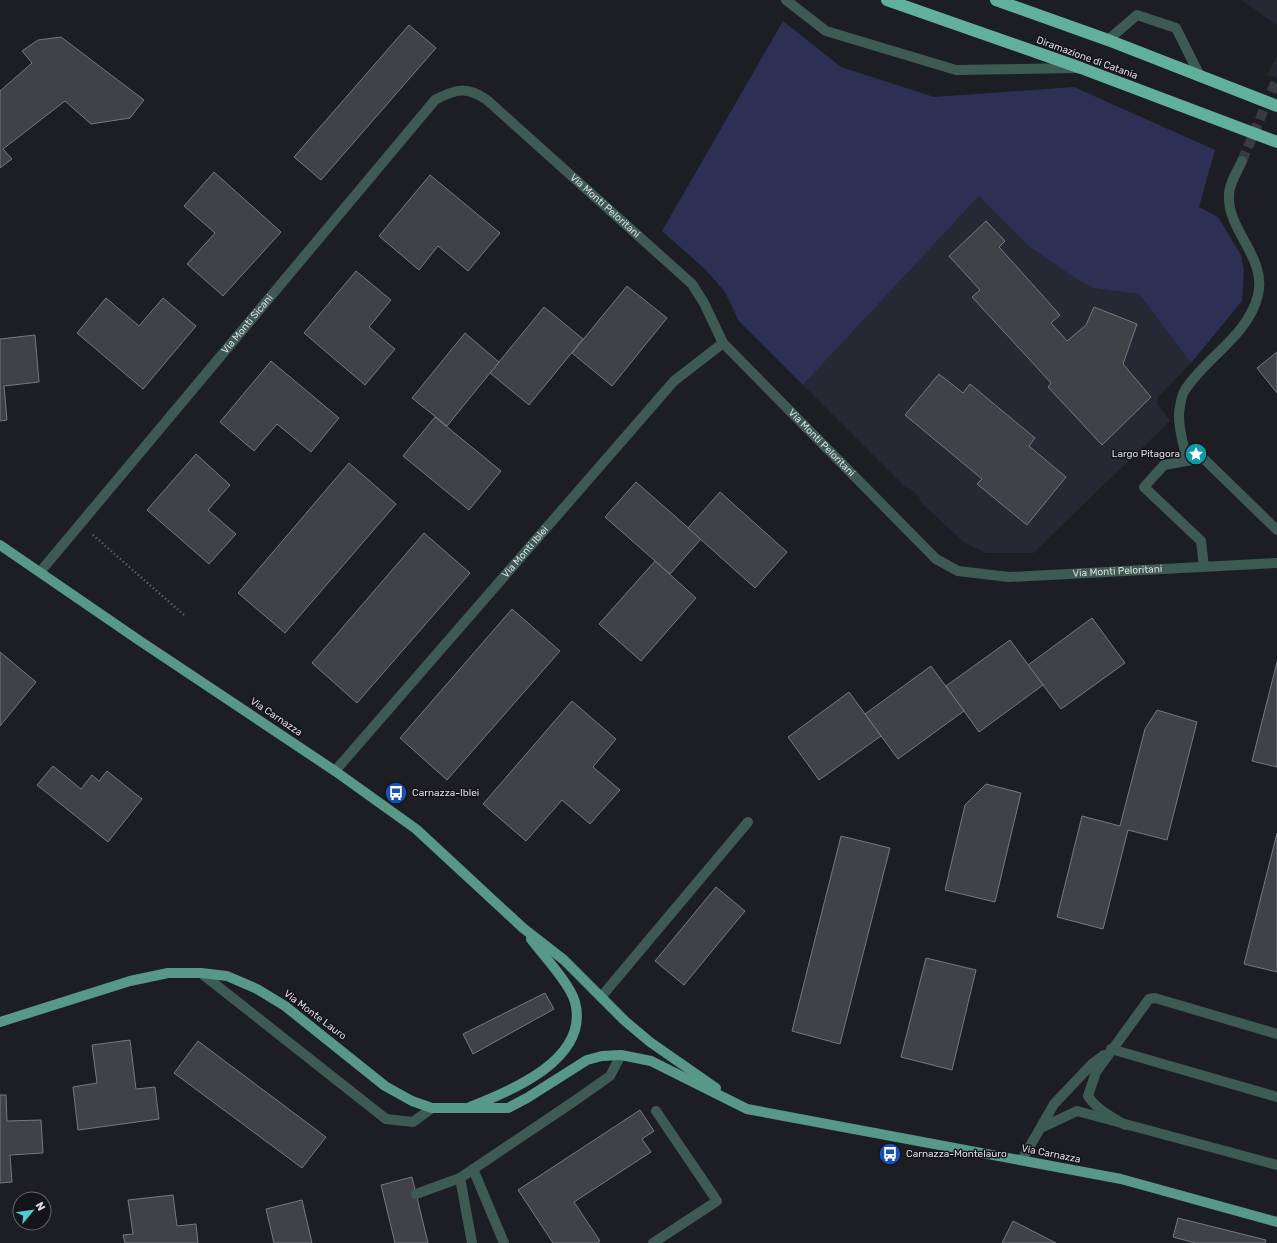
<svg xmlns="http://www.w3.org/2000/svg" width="1277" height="1243" font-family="Rubik,sans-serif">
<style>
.built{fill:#262833}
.green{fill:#2d2f55}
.building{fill:#414249;stroke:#777880}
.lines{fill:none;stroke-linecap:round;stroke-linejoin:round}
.minor-tunnel{stroke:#3a3b40;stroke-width:10;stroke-dasharray:10 5;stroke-linecap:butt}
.path{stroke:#737379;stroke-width:2.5;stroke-dasharray:1 3;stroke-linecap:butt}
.minor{stroke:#3d5b52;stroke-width:10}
.major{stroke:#579986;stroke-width:10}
.highway{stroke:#61b19a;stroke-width:12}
.labels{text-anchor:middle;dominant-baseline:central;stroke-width:3;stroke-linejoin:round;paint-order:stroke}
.street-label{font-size:10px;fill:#dddde2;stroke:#14141a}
.poi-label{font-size:10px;fill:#dddde2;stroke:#14141a;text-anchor:start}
</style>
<rect width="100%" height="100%" fill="#1d1e24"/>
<g class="built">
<path d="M1242,0H1277V25Z"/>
<path d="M1277,56V78L1267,75Z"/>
<path d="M979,196L1030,247L1094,288L1139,294L1191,363L1158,397L1157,403L1170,421L1033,553H986L965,543L919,501L920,498L910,488H906L803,385Z"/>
</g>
<path class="green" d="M783,21L841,67L934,97L1074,87L1215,150L1199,207L1218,217L1241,255L1244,271L1242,301L1191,363L1139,294L1094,288L1075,278L1030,247L979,196L803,385L739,321L725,292L706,270L662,231Z"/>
<g class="building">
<path d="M409,25L436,48L321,180L294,157Z"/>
<path d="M61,37L144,100L130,118L91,124L65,101L3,149L12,159L0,168V91L32,63L22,51L38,40Z"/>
<path d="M214,172L281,232L223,296L187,264L215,233L184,206Z"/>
<path d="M430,175L500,233L468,271L438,246L419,270L379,236Z"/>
<path d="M986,221L1005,241L999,247L1060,315L1051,323L1067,341L1086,325L1094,307L1137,324L1123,364L1151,397L1102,445L1048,387L1051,383L972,297L980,290L949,256Z"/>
<path d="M356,271L391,300L369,327L395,349L365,385L304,333Z"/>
<path d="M627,286L667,318L612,386L572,353Z"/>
<path d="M106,298L139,326L163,298L196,326L143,389L77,333Z"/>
<path d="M544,307L583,339L529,405L490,373Z"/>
<path d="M465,333L499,362L447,426L412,398Z"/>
<path d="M35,335L39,382L4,386L7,420L0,421V339Z"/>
<path d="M1277,352V393L1257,368Z"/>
<path d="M271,361L339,418L311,452L277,424L254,451L220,422Z"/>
<path d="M939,374L963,393L970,384L1035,438L1029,446L1066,477L1027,525L977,484L982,479L905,415Z"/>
<path d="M435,417L501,471L469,510L403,456Z"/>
<path d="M196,454L230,485L208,510L236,534L209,564L147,510Z"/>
<path d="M349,463L396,504L285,633L238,593Z"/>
<path d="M636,482L701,539L670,574L605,517Z"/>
<path d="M720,492L787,552L755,588L688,528Z"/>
<path d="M424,533L470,573L357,703L312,663Z"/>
<path d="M655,561L696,598L641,661L599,624Z"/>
<path d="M512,609L560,651L447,780L400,738Z"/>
<path d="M1092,618L1125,663L1061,709L1028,665Z"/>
<path d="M1010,640L1043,685L979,732L946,686Z"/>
<path d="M0,652L36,682L0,726Z"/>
<path d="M1277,662V767L1252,761Z"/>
<path d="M931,666L964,711L898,759L865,714Z"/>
<path d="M849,692L881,736L819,780L788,737Z"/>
<path d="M572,701L616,739L593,767L620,790L590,824L562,800L526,841L483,804Z"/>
<path d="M1157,710L1197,722L1167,840L1128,830L1103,929L1057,917L1082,816L1120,826L1145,729Z"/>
<path d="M53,766L81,789L92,775L99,781L107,771L142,799L108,842L37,785Z"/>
<path d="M986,784L1021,793L995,902L945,890L965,805Z"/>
<path d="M1277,833V972L1244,964Z"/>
<path d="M841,836L890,848L840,1044L792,1031Z"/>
<path d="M716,887L745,911L684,985L655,961Z"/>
<path d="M926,958L976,970L952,1070L901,1057Z"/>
<path d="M545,993L554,1009L473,1054L463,1034Z"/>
<path d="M130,1040L136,1089L155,1087L159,1119L78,1130L73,1087L97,1083L92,1045Z"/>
<path d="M198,1041L326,1137L302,1168L174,1073Z"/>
<path d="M0,1095H6L7,1121L41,1120L43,1153L10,1155L12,1182L0,1183Z"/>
<path d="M640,1110L654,1131L642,1139L651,1152L574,1202L600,1241L598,1243H553L518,1190Z"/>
<path d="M412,1177L428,1243H395L381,1185Z"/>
<path d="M173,1195L177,1226L196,1224L198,1243H125L123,1235L133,1234L128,1200Z"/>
<path d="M302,1200L312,1243H274L266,1209Z"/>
<path d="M1178,1218L1266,1240L1265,1243H1195L1173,1237Z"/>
<path d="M1013,1221L1056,1243H1002Z"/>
</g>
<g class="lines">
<path class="minor-tunnel" d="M1242,161L1277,79"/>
<path class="path" d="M93,535L184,615"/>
<g class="minor">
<path d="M786,0L826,31L956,70L1076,68"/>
<path d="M1108,40L1137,15L1176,28L1200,76"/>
<path d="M1187,461C1184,446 1178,428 1179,413C1180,407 1181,395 1185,390C1207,356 1248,336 1258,295C1267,257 1227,231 1229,195C1229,184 1237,172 1242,161"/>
<path d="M1204,567L1201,541L1144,487L1164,465L1203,458L1277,530"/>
<path id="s1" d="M40,572L435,100C455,89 467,86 487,100L692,284L704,303L723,343L936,559L958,571L1009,577L1277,563"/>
<path id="s2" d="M335,771L674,381L723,343"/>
<path d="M201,973L386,1119L413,1122L432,1108"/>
<path d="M601,997L748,822"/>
<path d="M1111,1049L1277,1097"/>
<path d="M1125,1125C1112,1117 1096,1109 1088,1096L1096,1072L1149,999L1155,998L1277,1034"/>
<path d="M1043,1127L1077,1111L1277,1165"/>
<path d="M1022,1160L1054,1104L1092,1064L1104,1055"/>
<path d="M473,1169L504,1243"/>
<path d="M460,1178L472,1243"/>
<path d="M416,1194L460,1178L573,1102L610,1076L621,1055"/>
<path d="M653,1243L717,1201L656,1111"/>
</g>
<g class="major">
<path d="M0,545L140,641L335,771L416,829L523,928L564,960L625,1021L650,1042L716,1088"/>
<path d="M0,1022L130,981L168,973H201L227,976L257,989L285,1006L385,1086L412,1101L432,1108H508L527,1098L587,1060L602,1056L621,1055L651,1061L747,1109L1121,1179L1277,1222"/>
<path d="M470,1107C511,1091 590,1059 575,1002C570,984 543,955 531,939"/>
</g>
<g class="highway">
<path d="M887,0L1081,68L1277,142"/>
<path d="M996,0L1108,40L1277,106"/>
</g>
</g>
<defs>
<g id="sight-disc" transform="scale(1.15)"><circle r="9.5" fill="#0f9aa8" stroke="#14141a"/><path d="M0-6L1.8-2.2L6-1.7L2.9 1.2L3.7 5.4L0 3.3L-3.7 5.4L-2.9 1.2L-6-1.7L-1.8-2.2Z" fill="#fff"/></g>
<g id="bus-disc" transform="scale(1.15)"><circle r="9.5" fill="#1a4fb4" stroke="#14141a"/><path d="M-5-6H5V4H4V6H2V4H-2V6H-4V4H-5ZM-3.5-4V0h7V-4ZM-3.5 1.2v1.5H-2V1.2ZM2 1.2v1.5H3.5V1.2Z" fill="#fff"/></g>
</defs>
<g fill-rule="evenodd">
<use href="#sight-disc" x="1196" y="454"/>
<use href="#bus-disc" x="396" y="793"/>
<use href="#bus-disc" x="890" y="1154"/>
</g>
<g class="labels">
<g class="street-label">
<text transform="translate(1087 58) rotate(20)">Diramazione di Catania</text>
<text stroke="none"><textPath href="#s1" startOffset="830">Via Monti Peloritani</textPath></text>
<text stroke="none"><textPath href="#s1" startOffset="323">Via Monti Sicani</textPath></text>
<text stroke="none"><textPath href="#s1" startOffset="1154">Via Monti Peloritani</textPath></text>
<text stroke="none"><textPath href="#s2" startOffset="290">Via Monti Iblei</textPath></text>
<text stroke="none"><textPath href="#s1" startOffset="1502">Via Monti Peloritani</textPath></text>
<text transform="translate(276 717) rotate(34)">Via Carnazza</text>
<text transform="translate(315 1015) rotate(37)">Via Monte Lauro</text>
<text transform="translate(1051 1154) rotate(11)">Via Carnazza</text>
</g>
<g class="poi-label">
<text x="1180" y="454" text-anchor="end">Largo Pitagora</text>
<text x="412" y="793">Carnazza-Iblei</text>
<text x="906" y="1154">Carnazza-Montelauro</text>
</g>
</g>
<g transform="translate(32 1211) rotate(61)"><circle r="19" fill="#14141a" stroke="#64646a"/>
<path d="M0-3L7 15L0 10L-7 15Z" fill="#52cdcd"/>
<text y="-6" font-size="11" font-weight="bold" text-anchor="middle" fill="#dddde2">N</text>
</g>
</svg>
